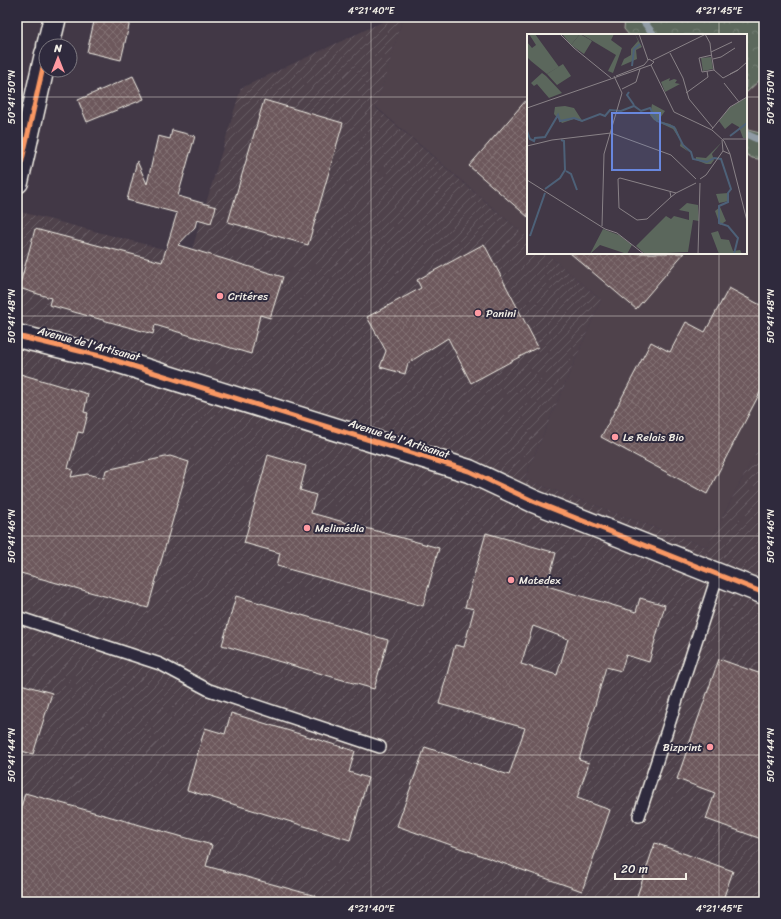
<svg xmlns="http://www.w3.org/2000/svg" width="781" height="919" font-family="Sriracha,sans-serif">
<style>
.built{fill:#4f424c}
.industrial{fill:url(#industrial-furrows)}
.forest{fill:url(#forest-crowns);stroke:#a8aca2}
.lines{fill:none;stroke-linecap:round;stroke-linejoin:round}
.stream{stroke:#909ba5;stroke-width:7}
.building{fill:url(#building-cross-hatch);stroke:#f4f1e8;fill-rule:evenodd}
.service-casing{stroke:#f4f1e8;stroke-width:14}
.minor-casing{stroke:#f4f1e8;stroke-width:25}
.service{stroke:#2f2a3d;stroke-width:11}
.minor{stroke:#2f2a3d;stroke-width:22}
.cycleway-casing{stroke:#2f2a3d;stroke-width:8}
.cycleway{stroke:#f99763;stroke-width:5}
.ticks{fill:none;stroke:#f4f1e8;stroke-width:1;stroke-opacity:0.45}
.poi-dot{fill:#ff9aa2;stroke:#2f2a3d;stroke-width:1.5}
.labels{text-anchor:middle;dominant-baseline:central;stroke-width:4;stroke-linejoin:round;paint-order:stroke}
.poi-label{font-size:11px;fill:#f4f1e8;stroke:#2f2a3d;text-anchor:start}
.street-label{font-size:11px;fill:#f4f1e8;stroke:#2f2a3d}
.inset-river{fill:none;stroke:#4d6178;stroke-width:2}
.inset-road{fill:none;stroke:#898287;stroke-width:1}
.view{fill:#6887de;fill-opacity:0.15;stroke:#6887de;stroke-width:2}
.inset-edge{fill:none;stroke:#f4f1e8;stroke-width:2}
.neatline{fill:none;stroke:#f4f1e8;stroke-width:1.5}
.ticks-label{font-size:10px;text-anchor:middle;fill:#f4f1e8}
</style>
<defs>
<pattern id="industrial-furrows" width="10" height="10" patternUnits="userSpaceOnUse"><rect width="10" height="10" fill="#4f424c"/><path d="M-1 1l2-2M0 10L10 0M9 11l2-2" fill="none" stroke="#695e66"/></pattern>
<pattern id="forest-crowns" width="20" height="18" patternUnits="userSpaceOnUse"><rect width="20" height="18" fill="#5b675c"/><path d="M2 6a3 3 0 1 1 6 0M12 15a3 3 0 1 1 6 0" fill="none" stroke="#737d73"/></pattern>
<pattern id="building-cross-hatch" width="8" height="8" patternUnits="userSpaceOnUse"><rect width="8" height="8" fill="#6d595b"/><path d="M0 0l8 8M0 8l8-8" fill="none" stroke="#827173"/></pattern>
</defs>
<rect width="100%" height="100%" fill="#423846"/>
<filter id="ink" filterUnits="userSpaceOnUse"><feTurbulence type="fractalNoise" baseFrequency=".025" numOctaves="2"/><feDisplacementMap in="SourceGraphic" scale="8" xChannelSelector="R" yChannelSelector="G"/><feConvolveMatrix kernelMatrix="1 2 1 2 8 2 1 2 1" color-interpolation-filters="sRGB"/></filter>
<g filter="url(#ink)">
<path class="built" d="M403,17H764V437L707,547L524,479L601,300L546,253H746V35H528V238L376,107Z"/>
<path class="industrial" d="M393,17H403L376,108L528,238V253H546L601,300L524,479L707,547L764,437V902H17V211L190,256L241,88Z"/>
<g class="forest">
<path d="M625,17H764V76L746,93V35H629L624,29Z"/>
<path d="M746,125L748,130L764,134V160L752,158L746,154Z"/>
</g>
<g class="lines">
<g class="stream">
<path d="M640,17L654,35"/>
<path d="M746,134L764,142"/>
</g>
</g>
<g class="building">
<path d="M95,17H131L121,60L87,52Z"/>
<path d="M133,76L144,99L87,122L78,100Z"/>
<path d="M528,98V217L469,166Z"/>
<path d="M264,100L343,123L308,245L228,222Z"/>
<path d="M172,130L195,136L178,196L216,207L211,223L197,219L195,227L178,245L283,277L270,318L260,315L251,354L155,325L153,334L49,305L51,298L19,288L35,229L162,262L177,213L127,200L137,161L147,184L158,136L170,139Z"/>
<path d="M484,244L538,347L471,383L448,338L408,363L405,374L380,367L386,351L367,317L421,288L417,280Z"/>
<path d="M570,253H684L636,309Z"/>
<path d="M729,288L764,307V385L707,494L601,437L651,342L670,352L686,322L705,332Z"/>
<path d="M17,373L88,394L84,412L88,413L83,433L78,432L68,468L73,470L71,477L87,474L104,478L106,470L170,456L189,462L148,608L17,572Z"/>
<path d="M268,455L306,466L300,490L316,495L311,513L439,548L423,606L277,566L280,553L244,543Z"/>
<path d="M486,533L556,553L547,586L636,612L640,598L665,605L649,662L626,655L621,671L606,667L579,760L589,763L577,798L610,810L582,891L397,826L425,747L509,775L525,728L439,704L455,645L464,647L474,609L465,607ZM533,626L568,639L557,675L521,664Z"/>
<path d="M236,596L388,640L374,689L222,645Z"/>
<path d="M719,659L764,675V840L706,819L715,793L677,779Z"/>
<path d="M17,683L52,693L33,754L17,750Z"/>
<path d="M231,713L355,751L349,772L368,778L350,840L187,790L205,728L225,734Z"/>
<path d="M25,793L212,845L206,866L316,896L315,902H17V822Z"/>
<path d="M655,843L733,871L722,902H635Z"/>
</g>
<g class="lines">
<g class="service-casing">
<g id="service">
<path d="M17,617L160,664L209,690L380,747"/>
<path d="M639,816L718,574"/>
</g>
</g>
<g class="minor-casing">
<g id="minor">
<path d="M48,46L55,17"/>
<path d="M17,182L46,54"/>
<path d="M17,336L104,357L469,471L533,501L764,593"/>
</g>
</g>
<use href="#service" class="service"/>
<use href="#minor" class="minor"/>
<g class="cycleway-casing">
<g id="cycleway">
<path d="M17,182L46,54"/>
<path d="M17,336L104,357L469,471L533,501L764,593"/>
</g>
</g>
<use href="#cycleway" class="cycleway"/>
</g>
</g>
<path class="ticks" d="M22,17V902M371,17V902M719,17V35M17,97H528M746,97H764M719,253V902M17,316H764M17,536H764M17,755H764"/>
<g class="poi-dot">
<circle cx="220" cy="296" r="4"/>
<circle cx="478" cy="313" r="4"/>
<circle cx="615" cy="437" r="4"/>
<circle cx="307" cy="528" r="4"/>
<circle cx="511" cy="580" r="4"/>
<circle cx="710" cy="747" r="4"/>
</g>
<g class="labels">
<g class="poi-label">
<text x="228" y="296">Critéres</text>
<text x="486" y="313">Panini</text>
<text x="623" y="437">Le Relais Bio</text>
<text x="315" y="528">Melimédia</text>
<text x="519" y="580">Matedex</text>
<text x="702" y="747" text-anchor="end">Bizprint</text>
</g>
<g class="street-label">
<text transform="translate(89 344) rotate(15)">Avenue de l'Artisanat</text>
<text transform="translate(399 439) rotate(18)">Avenue de l'Artisanat</text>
</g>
</g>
<g transform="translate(527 34)">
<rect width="220" height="220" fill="#423846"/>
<path d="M2,0H8L32,33L20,40L4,27L0,23V8L5,14L9,11ZM35,0H53L44,11ZM54,0H87L84,6L95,14L86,39L81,37L89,21ZM184,23L186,35L176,37L174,24ZM15,39L19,42L35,59L22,64L10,50L7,52L4,49ZM160,169L171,171L172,187L166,186L161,218L118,220L109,212L139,182L144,185L147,182L162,186V178L152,176Z" fill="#5b675c"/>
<path d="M53,0L65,7L57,20L44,11ZM108,0L115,13L109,16L110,25L94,32L97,25L104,21V15L111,7ZM36,30L44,42L30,51L20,40ZM143,44L142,47L147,45L150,46L148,49L153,50L138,58L134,48ZM220,63V104H216L212,93L205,89L198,95L192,87L202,74ZM125,70L138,77L131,87L143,90L149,94L156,112L162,118L153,112L154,107L146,95L127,86L123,81ZM38,72L47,74L56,88L47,85L35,89L27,80L28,73ZM195,108L185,120L187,126L184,130H179L169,126V123L179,124ZM201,159L202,167L192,169L189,160ZM193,173L199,187L193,191L188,177ZM76,195L92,201L105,211L100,220L73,211L63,220ZM191,197L194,205L202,206L206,217L213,216L215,220H192L184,199Z" fill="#5b675c"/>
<path class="inset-river" d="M105,32L107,15L113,10M102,58L100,61L107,71M0,97L3,105L7,107L8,104L18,103L31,81L33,87L47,84L55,87L73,80L78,82L83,76L94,77L107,72L114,77L123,74L130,87L147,93L156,111L164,118L166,125L180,128L187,124L194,125L204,155L201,159V168L192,172V189L201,192L211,204L207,220M203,102L220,89M39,137L44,140L50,156M18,155L33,144L38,136L37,107L34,106M3,202L18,159"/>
<path class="inset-road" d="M33,0L47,14L84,44M112,0L121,26M178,0L183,9L184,18L187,36L175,38L172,24L185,21M184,18L205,8M143,19L156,44L162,65L186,94M186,25L194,23L208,14M126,26L179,0M124,31L147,78L185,96L197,107L203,120L220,187M187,36L196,44L211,36L203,40M211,36L220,28M197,49L212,68M95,55L109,48L113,35M159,59L181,43L180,37M0,74L124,31L127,28L122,25L117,31L89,42M185,95L203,73L220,63M196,105H220M195,106L196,117L203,120M0,112L25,106L84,99L144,121L169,145M173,145L179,141L196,117M0,146L78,195L90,199L117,220M143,158L144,163L149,159L93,144L91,145L92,174L110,186L120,185L144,163M149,159L169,149M75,192L77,120L95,59L87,42M171,220L173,149"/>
<path class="view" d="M85,79H133V136H85Z"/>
<rect width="220" height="220" class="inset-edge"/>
</g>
<rect width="781" height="919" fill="none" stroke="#2f2a3d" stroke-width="44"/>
<g transform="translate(58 58)"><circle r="19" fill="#2f2a3d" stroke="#7e7a81"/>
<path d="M0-3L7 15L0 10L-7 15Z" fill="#ff9aa2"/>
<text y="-6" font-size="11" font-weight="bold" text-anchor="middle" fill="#f4f1e8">N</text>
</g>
<path d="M615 873v6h71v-6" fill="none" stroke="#f4f1e8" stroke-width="2"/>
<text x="621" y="873" font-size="12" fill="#f4f1e8" stroke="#2f2a3d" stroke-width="3" paint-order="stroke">20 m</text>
<rect x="22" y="22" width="737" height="875" class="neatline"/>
<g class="ticks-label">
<text x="371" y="14">4°21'40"E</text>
<text x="719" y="14">4°21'45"E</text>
<text transform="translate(11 97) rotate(-90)" y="4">50°41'50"N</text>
<text transform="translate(770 97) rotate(-90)" y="4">50°41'50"N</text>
<text transform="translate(11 316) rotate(-90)" y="4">50°41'48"N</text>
<text transform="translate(770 316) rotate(-90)" y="4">50°41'48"N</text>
<text transform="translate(11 536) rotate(-90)" y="4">50°41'46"N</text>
<text transform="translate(770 536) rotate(-90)" y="4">50°41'46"N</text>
<text transform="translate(11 755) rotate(-90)" y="4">50°41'44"N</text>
<text transform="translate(770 755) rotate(-90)" y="4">50°41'44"N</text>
<text x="371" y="912">4°21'40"E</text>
<text x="719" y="912">4°21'45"E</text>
</g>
</svg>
